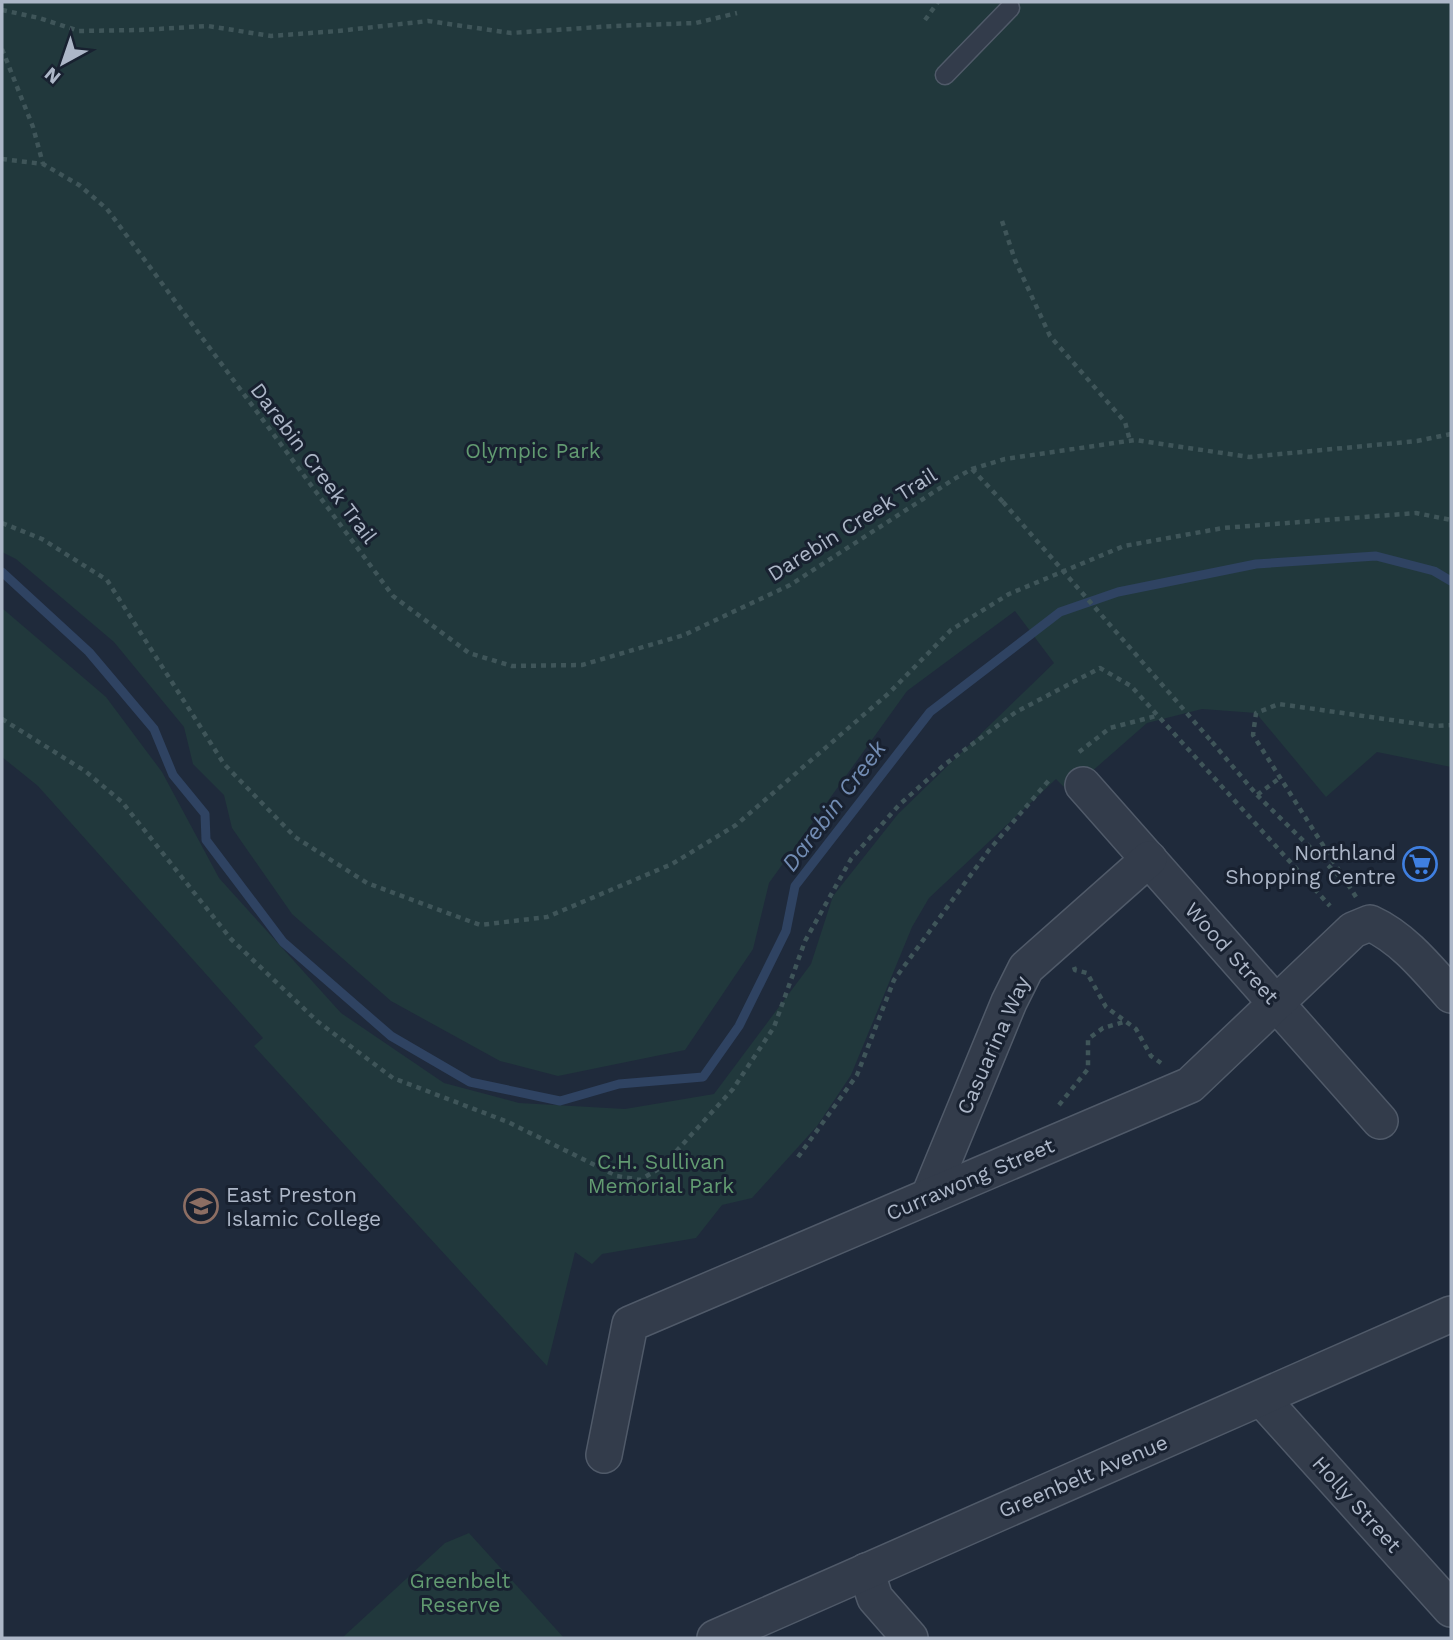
<svg xmlns="http://www.w3.org/2000/svg" width="1453" height="1640" font-family="'Work Sans',sans-serif">
<style>
.green{fill:#21383c}
.lines{fill:none;stroke-linecap:round;stroke-linejoin:round}
.stream{stroke:#2f4362;stroke-width:9}
.lane-casing{stroke:#505a69;stroke-width:21}
.street-casing{stroke:#505a69;stroke-width:38}
.path{stroke:#3f5559;stroke-width:4.5;stroke-dasharray:5 5;stroke-linecap:butt}
.lane{stroke:#333c4b;stroke-width:18}
.street{stroke:#333c4b;stroke-width:35}
.path-bridge{stroke:#3f5559;stroke-width:4.5;stroke-dasharray:5 5;stroke-linecap:butt}
.labels{text-anchor:middle;dominant-baseline:central;stroke-width:6;stroke-linejoin:round;paint-order:stroke}
.park-label{font-size:21px;fill:#629b71;stroke:#182130}
.street-label{font-size:21px;fill:#adb7c8;stroke:#182130}
.poi-label{font-size:21px;fill:#adb7c8;stroke:#182130;text-anchor:end}
.water-label{font-size:23px;font-style:italic;fill:#728cb3;stroke:#182130}
</style>
<rect width="100%" height="100%" fill="#1f2a3b"/>
<g class="green">
<path d="M2,2H1451V767L1377,752L1326,797L1256,713L1202,709L1147,723L1090,773L1086,769L1065,788L1056,779L929,898L912,927L851,1075L817,1126L752,1198L722,1205L696,1238L602,1254L592,1264L575,1252L547,1366L254,1046L263,1038L38,786L2,757V608L106,697L162,772L219,878L341,1013L444,1083L519,1103L625,1109L714,1094L811,964L833,896L898,814L1054,663L1015,611L907,691L769,883L753,949L685,1050L558,1076L500,1061L391,1001L292,914L232,828L224,795L193,764L184,727L114,642L16,559L2,552Z"/>
<path d="M469,1533L564,1638H342L445,1543Z"/>
</g>
<g class="lines">
<path class="stream" d="M2,572L89,652L154,729L173,775L205,814L206,840L283,942L391,1036L470,1082L560,1101L619,1084L703,1077L739,1026L786,931L795,886L930,712L1060,612L1118,592L1256,564L1376,556L1434,571L1451,581"/>
<g class="lane-casing">
<path id="lane" d="M945,75L1010,8"/>
</g>
<g class="street-casing">
<g id="street">
<path d="M1083,785L1380,1121"/>
<path d="M929,1196L1009,1002L1026,968L1149,859"/>
<path d="M1262,1399L1451,1609"/>
<path d="M604,1455L630,1324L1190,1085L1353,930L1370,923C1403,938 1427,968 1451,995"/>
<path d="M866,1571L875,1598L910,1638"/>
<path d="M715,1638L1451,1314"/>
</g>
</g>
<g class="path">
<path d="M2,10L39,18L79,31L140,30L208,26L271,36L338,31L428,21L511,33L614,26L696,23L737,13"/>
<path d="M925,20L938,2"/>
<path d="M2,49L33,127L43,164"/>
<path d="M2,159L43,164L79,185L107,209L393,596L469,653L512,666L582,665L684,635L790,585L954,479L972,469L1005,459L1135,440L1249,457L1417,441L1451,434"/>
<path d="M1002,221L1015,260L1050,336L1125,422L1130,441"/>
<path d="M972,469L1003,502"/>
<path d="M2,523L42,539L107,580L224,764L295,837L367,883L480,925L547,917L672,864L736,825L889,693L951,630L1009,594L1124,546L1223,528L1416,513L1451,520"/>
<path d="M2,719L85,771L122,802L231,939L317,1021L393,1078L508,1122L617,1176L640,1180L662,1167L733,1089L774,1027L805,941L851,859L899,805L944,765L1016,712L1100,668L1131,686L1330,906"/>
<path d="M1212,742L1257,795L1281,777"/>
<path d="M1079,752L1110,728L1156,716"/>
<path d="M1257,795L1341,878"/>
<path d="M1356,897L1253,735L1256,713L1279,704L1434,726L1451,725"/>
<path d="M1074,967L1075,970L1087,973L1106,1007L1136,1029L1151,1056L1161,1063"/>
<path d="M1059,1105L1088,1069V1039L1103,1028L1124,1022"/>
<path d="M798,1157L857,1075L894,980L989,850L1050,779"/>
</g>
<use href="#lane" class="lane"/>
<use href="#street" class="street"/>
<path class="path-bridge" d="M1003,502L1212,742"/>
</g>
<defs>
<g id="supermarket-ring" transform="scale(1.75)"><circle r="9.5" fill="#182130" stroke="#3f7fe0" stroke-width="1.5"/><path d="M-6-5.5h2.5l.6 2H6L4.5 2H-2.5L-4.4-4H-6ZM-1.5 3.2a1.3 1.3 0 1 0 .1 0ZM3 3.2a1.3 1.3 0 1 0 .1 0Z" fill="#3f7fe0"/></g>
<g id="school-ring" transform="scale(1.75)"><circle r="9.5" fill="#182130" stroke="#8d6e63" stroke-width="1.5"/><path d="M0-5L7-2L0 1L-7-2ZM-4 1L0 2.5L4 1V4Q0 6-4 4Z" fill="#8d6e63"/></g>
</defs>
<g fill-rule="evenodd">
<use href="#supermarket-ring" x="1420" y="864"/>
<use href="#school-ring" x="201" y="1206"/>
</g>
<g class="labels">
<g class="park-label">
<text x="533" y="450">Olympic Park</text>
<text x="661" y="1161">C.H. Sullivan<tspan x="661" dy="24">Memorial Park</tspan></text>
<text x="460" y="1580">Greenbelt<tspan x="460" dy="24">Reserve</tspan></text>
</g>
<g class="street-label">
<text transform="translate(314 463) rotate(53)">Darebin Creek Trail</text>
<text transform="translate(852 524) rotate(-32)">Darebin Creek Trail</text>
<text transform="translate(1232 953) rotate(48)">Wood Street</text>
<text transform="translate(993 1045) rotate(-66)">Casuarina Way</text>
<text transform="translate(970 1179) rotate(-23)">Currawong Street</text>
<text transform="translate(1083 1476) rotate(-23)">Greenbelt Avenue</text>
<text transform="translate(1357 1504) rotate(48)">Holly Street</text>
</g>
<g class="poi-label">
<text x="1396" y="852">Northland<tspan x="1396" dy="24">Shopping Centre</tspan></text>
<text x="226" y="1194" text-anchor="start">East Preston<tspan x="226" dy="24">Islamic College</tspan></text>
</g>
<g class="water-label">
<text transform="translate(834 806) rotate(-53)">Darebin Creek</text>
</g>
</g>
<rect width="1453" height="1640" fill="none" stroke="#adb7c8" stroke-width="7"/>
<g transform="translate(63 63) rotate(220)" stroke="#182130" stroke-width="5" paint-order="stroke">
<path d="M0-5L12 26L0 18L-12 26Z" fill="#adb7c8"/>
<text y="-10" font-size="19" font-weight="bold" text-anchor="middle" fill="#adb7c8">N</text>
</g>
</svg>
